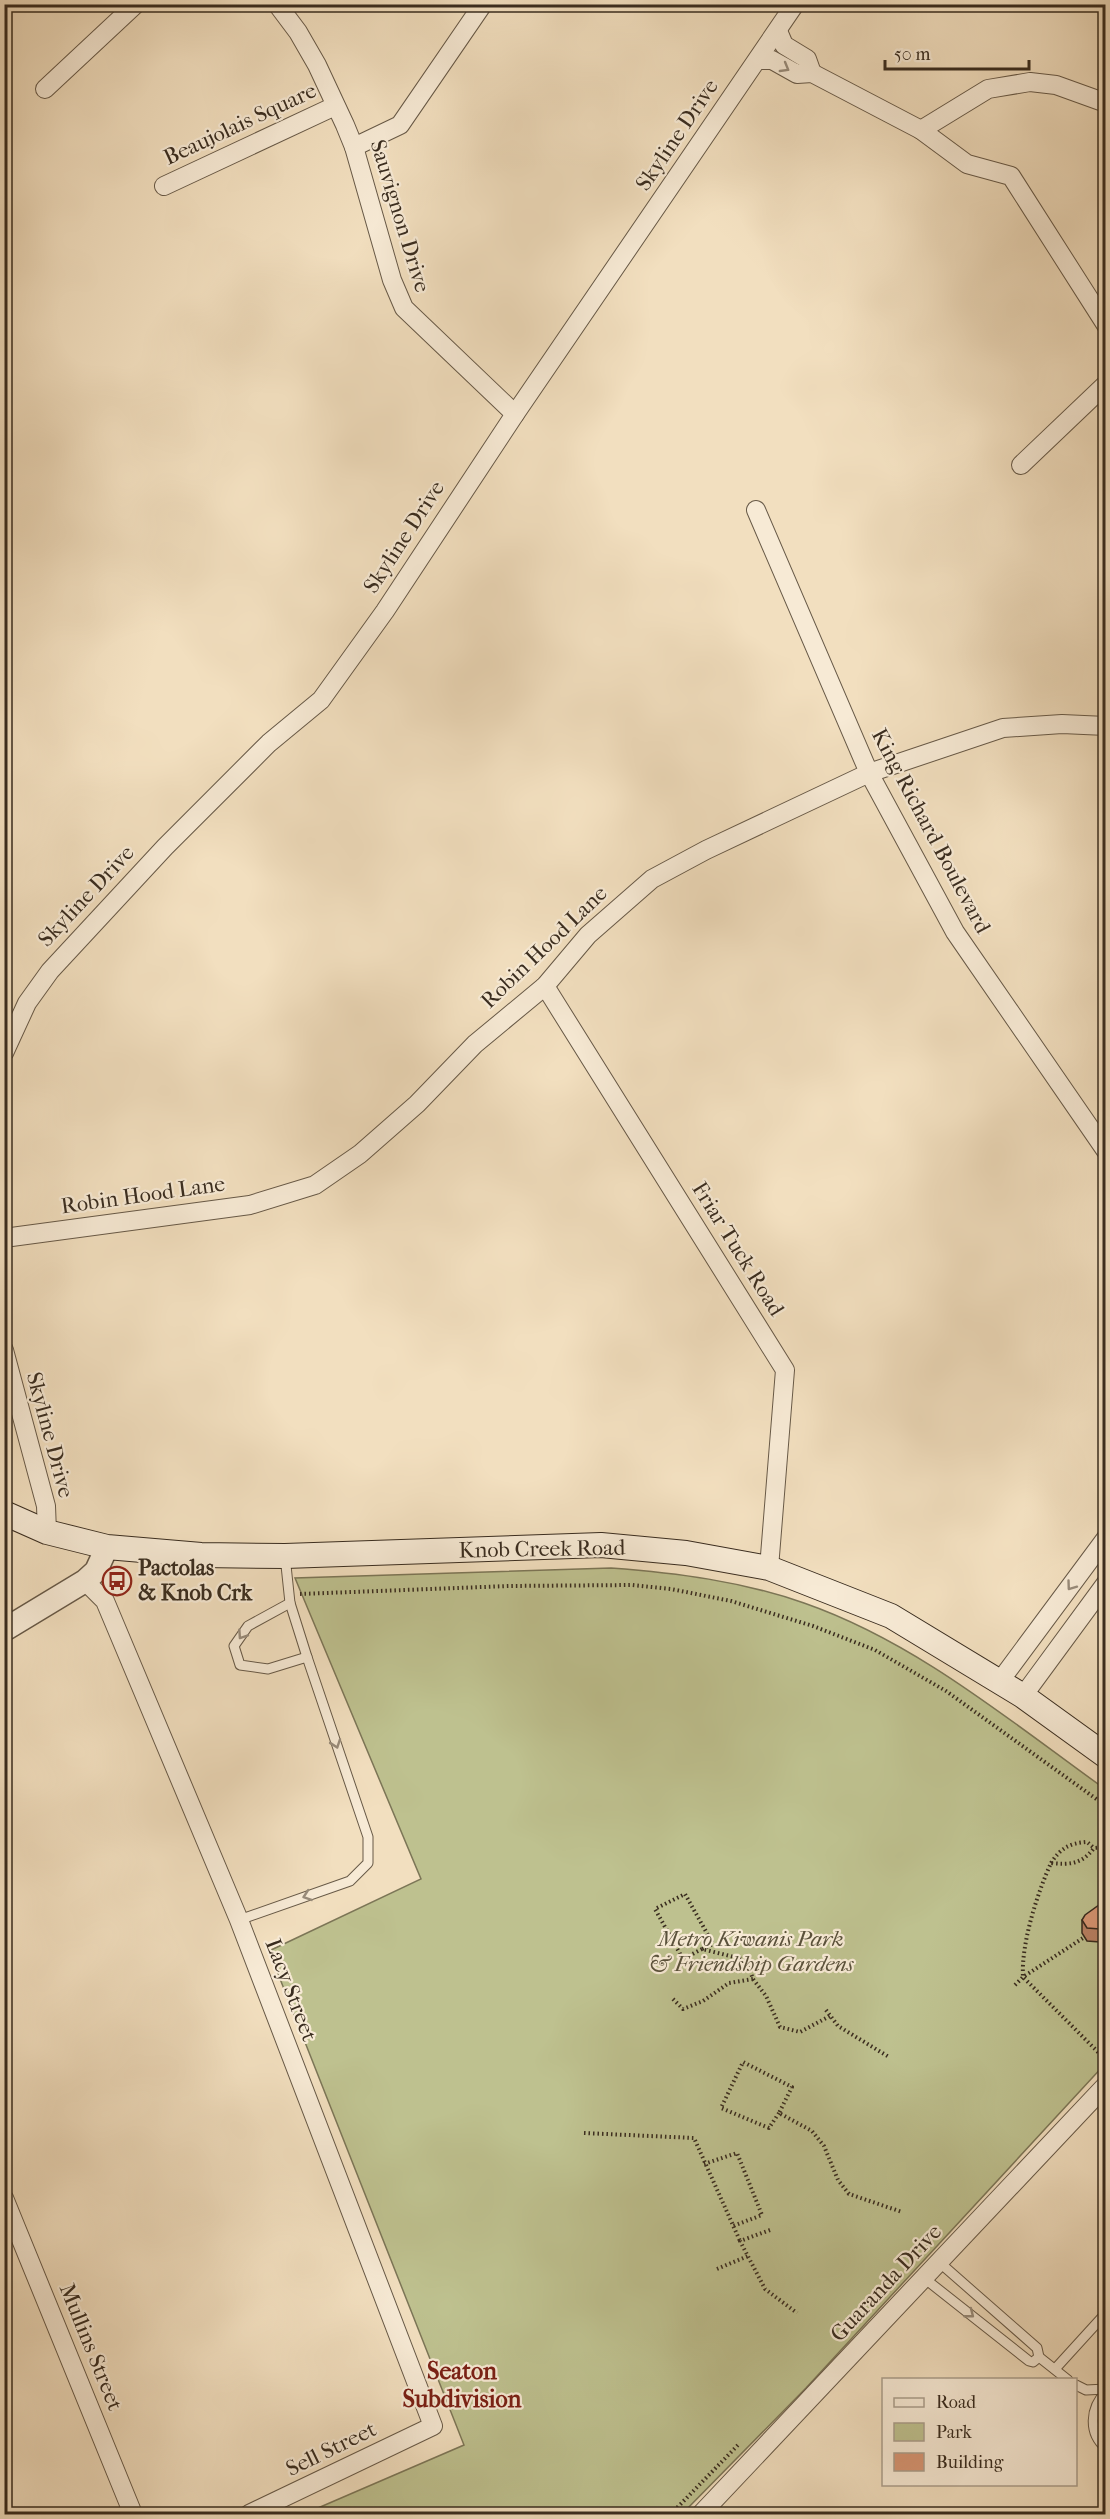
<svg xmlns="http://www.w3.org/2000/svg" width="1110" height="2519" font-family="'IM FELL French Canon',serif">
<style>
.green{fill:#bec18f;stroke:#7c7657;stroke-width:1.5}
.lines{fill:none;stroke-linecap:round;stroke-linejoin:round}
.service-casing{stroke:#675947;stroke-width:11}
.minor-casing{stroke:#675947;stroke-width:20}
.tertiary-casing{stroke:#675947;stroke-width:25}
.secondary-casing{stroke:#392c1f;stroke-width:26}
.path{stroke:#392c1f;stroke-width:4;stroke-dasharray:1.5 3;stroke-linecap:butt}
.service{stroke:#f7ead5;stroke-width:9}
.minor{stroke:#f7ead5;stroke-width:18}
.tertiary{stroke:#f7ead5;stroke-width:22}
.secondary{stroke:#f7ead5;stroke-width:24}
.wall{fill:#b98164;stroke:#392c1f;stroke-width:1.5}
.shaded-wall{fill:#966951;stroke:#392c1f;stroke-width:1.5}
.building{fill:#d79674;stroke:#392c1f;stroke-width:1.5}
.oneway{stroke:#988b7a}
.labels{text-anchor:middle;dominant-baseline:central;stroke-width:4.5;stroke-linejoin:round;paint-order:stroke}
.street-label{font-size:22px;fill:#392c1f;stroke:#f7ead5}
.poi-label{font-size:22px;font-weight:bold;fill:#392c1f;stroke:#f7ead5;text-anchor:start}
.park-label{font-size:22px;font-style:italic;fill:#5a513b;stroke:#f7ead5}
.neighbourhood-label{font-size:24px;font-weight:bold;fill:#7a1f14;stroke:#f7ead5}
</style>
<rect width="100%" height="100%" fill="#f2dfbf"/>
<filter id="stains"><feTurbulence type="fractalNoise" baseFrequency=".00333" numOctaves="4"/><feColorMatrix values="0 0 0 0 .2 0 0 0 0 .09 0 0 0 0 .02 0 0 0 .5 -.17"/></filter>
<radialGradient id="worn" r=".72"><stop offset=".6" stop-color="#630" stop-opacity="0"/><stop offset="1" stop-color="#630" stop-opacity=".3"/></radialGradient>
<path class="green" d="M611,1568C677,1573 741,1581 804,1603C916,1642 1010,1721 1105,1789V2064L806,2388L682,2514H304L464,2445L269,1951L421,1879L295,1578Z"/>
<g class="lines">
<g class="service-casing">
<g id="service">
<path d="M285,1556L290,1603L307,1657"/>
<path d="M239,1920L350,1881L368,1863V1837L307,1657L268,1669L240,1665L234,1646L248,1626L290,1603"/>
<path d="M924,2278L1029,2361L1033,2362L1039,2357L1037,2348L939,2262"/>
<path d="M1039,2357L1068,2380"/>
<path d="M1055,2369L1106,2313"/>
<path d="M1076,2385L1086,2390L1106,2389"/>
<path d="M1106,2392C1090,2408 1088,2433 1106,2448"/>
</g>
</g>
<g class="minor-casing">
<g id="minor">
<path d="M277,4L298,32L317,65L345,125L354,147L392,280L404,308L515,414"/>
<path d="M778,31L784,45L807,59L812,73"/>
<path d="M758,60H772L797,74L812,73L921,130L967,164L1011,176L1106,325"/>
<path d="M45,89L136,4"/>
<path d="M921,130L988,89L1030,82L1056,85L1106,103"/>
<path d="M354,147L400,125L483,4"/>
<path d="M164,186L335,106"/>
<path d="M1021,465L1106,384"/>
<path d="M756,510L869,773L955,932L1106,1151"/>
<path d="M545,986L785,1370L769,1568"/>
<path d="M4,1053L27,1003L50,971L165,847L269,743L321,700L385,611L515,414L795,4"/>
<path d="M4,1238L250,1205L315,1185L360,1154L417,1104L475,1044L545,986L588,935L652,879L706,850L869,773L1003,728L1062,724L1106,726"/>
<path d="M4,1350L46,1506L47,1532"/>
<path d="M85,1581L105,1601L239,1920L433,2426L249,2514"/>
<path d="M1000,1681L1106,1538"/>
<path d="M1023,1696L1106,1583"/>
<path d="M4,2198L133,2514"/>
<path d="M701,2514L1106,2085"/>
</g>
</g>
<g class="tertiary-casing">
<path id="tertiary" d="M4,1630L85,1581L96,1571L107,1547"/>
</g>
<g class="secondary-casing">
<path id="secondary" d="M4,1513L47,1532L107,1547L201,1555L285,1556L601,1545L686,1553L769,1568L891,1616L1023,1696L1106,1756"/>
</g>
<g class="path">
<path d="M300,1594L509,1586L632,1585L671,1589L731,1601L813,1626L875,1650L946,1691L1106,1806"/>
<path d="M1106,1847L1094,1848C1082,1864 1070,1865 1051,1863C1037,1894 1021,1944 1023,1977L1106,2060"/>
<path d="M1051,1863C1060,1849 1069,1843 1087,1842L1094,1848"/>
<path d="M702,1949L683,1959L655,1909L685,1894L713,1944L702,1949L746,1960L753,1979L766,1996L780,2027L800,2032L830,2016"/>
<path d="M1015,1985L1023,1977L1083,1938"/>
<path d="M673,1999L683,2009L703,2001L729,1983L753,1979"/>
<path d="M826,2010L838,2026L889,2057"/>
<path d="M779,2113L769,2128L721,2108L743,2062L792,2087L779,2113L812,2131L824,2146L838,2180L849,2194L902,2212"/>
<path d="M584,2133L694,2138L740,2241"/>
<path d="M704,2164L737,2153L762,2215L733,2226"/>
<path d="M770,2230L740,2241L765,2289L797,2313"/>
<path d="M717,2269L748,2256"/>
<path d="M671,2514L738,2445"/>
</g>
<use href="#service" class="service"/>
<use href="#minor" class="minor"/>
<use href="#tertiary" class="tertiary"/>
<use href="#secondary" class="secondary"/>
</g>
<path class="wall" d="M1106,1900V1937L1100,1942L1087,1941L1082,1933V1920Z"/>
<path class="shaded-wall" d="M1106,1925V1937L1100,1942V1929Z"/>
<path class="building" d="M1106,1900V1925L1100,1929L1087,1928L1082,1920L1085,1915Z"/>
<defs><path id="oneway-chevron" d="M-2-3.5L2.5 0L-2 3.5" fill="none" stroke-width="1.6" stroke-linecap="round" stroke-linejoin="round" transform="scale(1.5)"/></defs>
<g class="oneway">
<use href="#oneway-chevron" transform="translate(785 68) rotate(30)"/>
<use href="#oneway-chevron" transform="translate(1071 1586) rotate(126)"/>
<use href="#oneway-chevron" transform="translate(242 1635) rotate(124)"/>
<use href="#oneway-chevron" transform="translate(336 1744) rotate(71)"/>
<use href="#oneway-chevron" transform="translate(307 1896) rotate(161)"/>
<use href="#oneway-chevron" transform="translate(970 2314) rotate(38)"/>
</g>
<defs>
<g id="bus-ring" transform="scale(1.5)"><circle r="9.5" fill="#f7ead5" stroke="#8f2418" stroke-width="1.5"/><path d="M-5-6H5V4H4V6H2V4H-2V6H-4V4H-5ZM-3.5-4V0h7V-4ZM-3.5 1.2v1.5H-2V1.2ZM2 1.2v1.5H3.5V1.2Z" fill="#8f2418"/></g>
</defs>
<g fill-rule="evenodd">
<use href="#bus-ring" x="117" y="1581"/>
</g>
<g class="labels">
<g class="street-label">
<text transform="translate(240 124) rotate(-25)">Beaujolais Square</text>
<text transform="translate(677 135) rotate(-56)">Skyline Drive</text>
<text transform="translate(400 216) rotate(73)">Sauvignon Drive</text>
<text transform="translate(404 537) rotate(-57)">Skyline Drive</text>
<text transform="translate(931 831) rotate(62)">King Richard Boulevard</text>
<text transform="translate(86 896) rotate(-47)">Skyline Drive</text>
<text transform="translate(544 947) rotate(-44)">Robin Hood Lane</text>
<text transform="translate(143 1195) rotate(-8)">Robin Hood Lane</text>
<text transform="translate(738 1249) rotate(58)">Friar Tuck Road</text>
<text transform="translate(50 1435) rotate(75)">Skyline Drive</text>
<text transform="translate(542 1549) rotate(-1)">Knob Creek Road</text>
<text transform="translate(291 1990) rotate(69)">Lacy Street</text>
<text transform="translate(886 2283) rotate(-47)">Guaranda Drive</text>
<text transform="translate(91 2347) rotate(68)">Mullins Street</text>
<text transform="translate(331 2449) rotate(-26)">Sell Street</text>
</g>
<g class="poi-label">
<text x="138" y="1568">Pactolas<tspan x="138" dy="25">&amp; Knob Crk</tspan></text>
</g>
<g class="park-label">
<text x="751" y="1939">Metro Kiwanis Park<tspan x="751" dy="25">&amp; Friendship Gardens</tspan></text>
</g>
<g class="neighbourhood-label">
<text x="462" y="2371">Seaton<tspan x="462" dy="28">Subdivision</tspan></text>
</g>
</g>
<rect width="1110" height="2519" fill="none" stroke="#f2dfbf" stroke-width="24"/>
<rect x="6" y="6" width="1098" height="2507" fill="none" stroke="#392c1f" stroke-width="3"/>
<rect x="12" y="12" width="1086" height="2495" fill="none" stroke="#392c1f" stroke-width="1.5"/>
<rect x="882" y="2378" width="195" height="108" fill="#f7ead5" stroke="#ab9e8c" stroke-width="1.5"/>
<rect x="894" y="2398" width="30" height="9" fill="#f7ead5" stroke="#ab9e8c" stroke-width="1.5"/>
<text x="936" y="2408" font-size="18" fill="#392c1f">Road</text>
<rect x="894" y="2423" width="30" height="18" fill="#bec18f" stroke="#ab9e8c" stroke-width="1.5"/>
<text x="936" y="2438" font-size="18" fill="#392c1f">Park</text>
<rect x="894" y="2453" width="30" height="18" fill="#d79674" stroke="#ab9e8c" stroke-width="1.5"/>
<text x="936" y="2468" font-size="18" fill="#392c1f">Building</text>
<path d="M885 60v9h144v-9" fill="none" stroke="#392c1f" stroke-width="3"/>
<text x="894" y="60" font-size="18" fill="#392c1f" stroke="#f7ead5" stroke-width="4.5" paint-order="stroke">50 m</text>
<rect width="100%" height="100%" filter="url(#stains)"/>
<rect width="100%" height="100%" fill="url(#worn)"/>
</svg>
